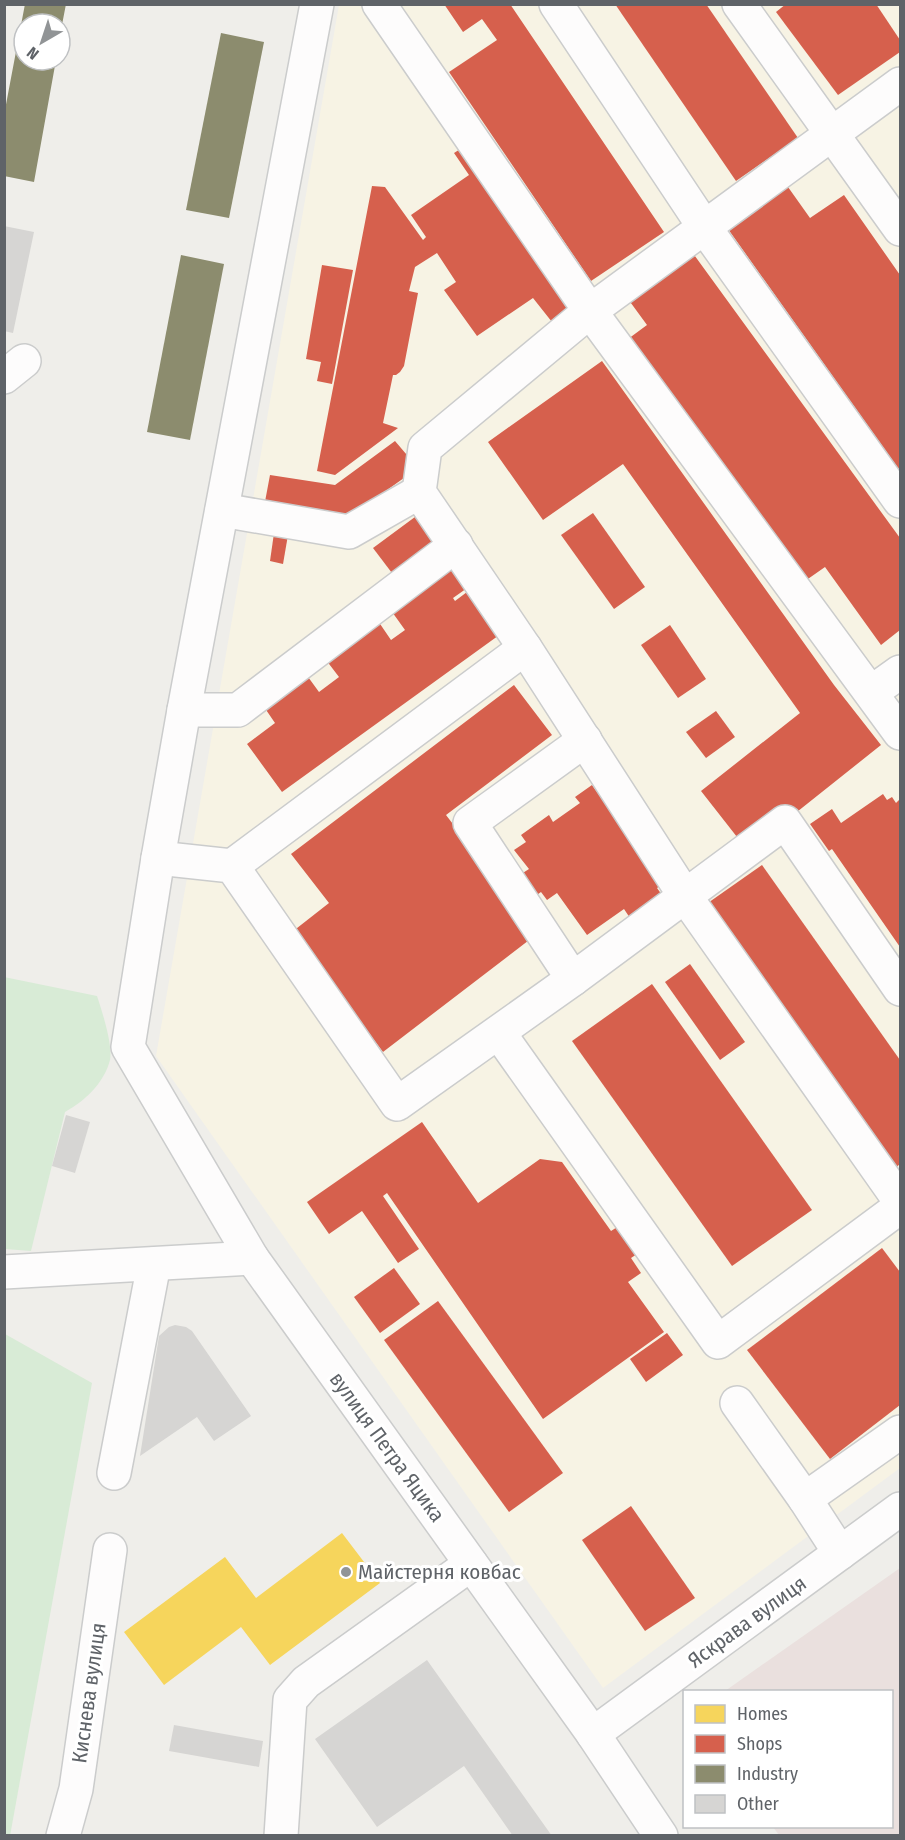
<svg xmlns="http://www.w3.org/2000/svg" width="905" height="1840" font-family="'Fira Sans Condensed',sans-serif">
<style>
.commercial{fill:#f7f3e4}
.medical{fill:#eae0de}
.green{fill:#d8ebd6}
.homes{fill:#f6d55c}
.shops{fill:#d6604d}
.industry{fill:#8c8c6e}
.building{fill:#d6d5d3}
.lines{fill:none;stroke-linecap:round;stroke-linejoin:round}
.minor-casing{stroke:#cbcccc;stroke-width:36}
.minor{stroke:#fdfcfc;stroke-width:33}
.poi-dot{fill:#919496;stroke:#fff;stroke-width:2}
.labels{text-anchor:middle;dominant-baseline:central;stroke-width:6;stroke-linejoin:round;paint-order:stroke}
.street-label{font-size:21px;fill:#5f6368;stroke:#fff}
.poi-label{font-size:21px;fill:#5f6368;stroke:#fff;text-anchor:start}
</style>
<rect width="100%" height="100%" fill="#efeeea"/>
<path class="commercial" d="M339,5H900V1468L603,1688L156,1056Z"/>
<path class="medical" d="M900,1568V1835H779L773,1827L892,1826V1692L725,1691Z"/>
<g class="green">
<path d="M4,977L97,996C102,1011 113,1045 110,1060C104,1083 85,1101 65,1112L31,1251L5,1249Z"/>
<path d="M5,1334L92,1383L10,1836L4,1835Z"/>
</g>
<path class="homes" d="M342,1533L380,1583L270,1665L241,1627L164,1685L124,1632L225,1557L256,1598Z"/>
<g class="shops">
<path d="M444,4H510L664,232L591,281L449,72L497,40L482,19L463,32Z"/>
<path d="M615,4H706L798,138L736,181Z"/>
<path d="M786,4H876L900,40V52L838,95L776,12Z"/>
<path d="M465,146L580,303L552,322L533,298L477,336L444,290L456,282L437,253L415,267L409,291L418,293L404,366L400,372L396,375H393L383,423L398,428L335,475L317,471L372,186L385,187L423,240L426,237L411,215L469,175L454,153Z"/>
<path d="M788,187L810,218L844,195L900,275V471L728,229Z"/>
<path d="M692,252L900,538V630L881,645L825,567L805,581L628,339L647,325L628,299Z"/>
<path d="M322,265L353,270L332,384L317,381L321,362L306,359Z"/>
<path d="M602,361L834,685L881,745L748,851L701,791L800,713L623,464L543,520L488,442Z"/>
<path d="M395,441L418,468L342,522L264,507L270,475L335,485Z"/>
<path d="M593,513L645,587L614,609L561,535Z"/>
<path d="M419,514L440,542L395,577L373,548Z"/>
<path d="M274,533L288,535L283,564L270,561Z"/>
<path d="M455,565L470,586L453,598L455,601L471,589L502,633L282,792L247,744L275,723L260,701L303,670L319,692L339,677L323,656L376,618L391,640L405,630L390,609Z"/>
<path d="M670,625L706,679L678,698L641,645Z"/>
<path d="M514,685L552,735L446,815L537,934L383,1052L292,932L329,903L291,854Z"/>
<path d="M716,711L735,737L706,758L686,732Z"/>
<path d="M592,785L663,884L657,888L662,895L630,918L624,909L587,935L557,893L547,900L541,892L531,899L515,878L529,869L514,850L526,842L521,835L549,815L553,822L580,803L575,797Z"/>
<path d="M883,794L887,800L892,797L896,803L900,799V947L832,849L829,851L810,824L832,809L841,823Z"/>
<path d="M762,865L900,1060V1164L893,1170L705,905Z"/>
<path d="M690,964L745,1042L720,1060L665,982Z"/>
<path d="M652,984L812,1210L732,1266L572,1041Z"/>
<path d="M422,1122L478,1203L540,1159L562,1162L611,1231L622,1224L640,1252L631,1258L641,1273L628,1282L664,1332L543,1419L387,1193L383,1196L419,1249L398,1263L362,1211L329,1234L307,1202Z"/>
<path d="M882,1248L900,1272V1405L830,1459L747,1350Z"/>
<path d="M394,1268L420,1304L380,1333L354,1297Z"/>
<path d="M438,1301L563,1473L509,1512L384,1340Z"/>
<path d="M667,1333L683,1355L646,1382L630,1359Z"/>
<path d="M631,1506L695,1598L645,1631L582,1540Z"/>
</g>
<g class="industry">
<path d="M25,4H66L61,30L60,24H24V60H56L34,182L4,176V115Z"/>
<path d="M221,33L264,42L229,218L186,210Z"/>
<path d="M181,255L224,264L190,440L147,432Z"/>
</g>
<g class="building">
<path d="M4,226L34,232L13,333L4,331Z"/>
<path d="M66,1115L90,1122L75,1173L52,1166Z"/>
<path d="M175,1325L186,1327L192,1331L251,1416L214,1441L197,1417L140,1456L159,1336L169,1327Z"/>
<path d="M427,1660L552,1836H513L464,1766L377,1827L315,1739Z"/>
<path d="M174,1725L263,1741L259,1767L169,1751Z"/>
</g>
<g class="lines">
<g class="minor-casing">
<g id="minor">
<path d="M317,4L184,710L158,858L128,1047L252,1258L593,1734L661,1836"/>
<path d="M379,4L590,311L900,733"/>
<path d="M556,4L705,228L900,501"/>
<path d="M739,4L900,229"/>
<path d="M900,84L590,311L425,448L419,492L525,648L685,896L900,1201"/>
<path d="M4,377L24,361"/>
<path d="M222,510L349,532L419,492"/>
<path d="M872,692L900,672"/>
<path d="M184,710H238L456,545"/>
<path d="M158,858L232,866L397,1104L573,979L785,822L900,989"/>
<path d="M232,866L525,648"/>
<path d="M573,979L470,823L585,740"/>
<path d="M499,1033L718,1342L900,1207"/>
<path d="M4,1272L252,1258"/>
<path d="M737,1403L805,1499L840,1553"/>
<path d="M114,1473L154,1264"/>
<path d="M805,1499L900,1432"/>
<path d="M593,1734L900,1509"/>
<path d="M63,1836L76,1789L110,1550"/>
<path d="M281,1836L290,1700L306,1682L471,1564"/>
</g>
</g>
<use href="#minor" class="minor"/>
</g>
<circle class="poi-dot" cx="346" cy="1572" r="6"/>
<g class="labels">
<g class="street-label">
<text transform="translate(387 1447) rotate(54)">вулиця Петра Яцика</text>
<text transform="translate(747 1622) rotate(-36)">Яскрава вулиця</text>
<text transform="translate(89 1693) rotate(-82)">Киснева вулиця</text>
</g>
<g class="poi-label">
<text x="358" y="1572">Майстерня ковбас</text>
</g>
</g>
<rect width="905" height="1840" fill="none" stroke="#5f6368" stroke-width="12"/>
<rect x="683" y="1690" width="210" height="138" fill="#ffffff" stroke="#bfc1c3" stroke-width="1.5"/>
<rect x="695" y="1705" width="30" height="18" fill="#f6d55c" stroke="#bfc1c3" stroke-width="1.5"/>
<text x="737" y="1720" font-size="18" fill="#5f6368">Homes</text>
<rect x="695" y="1735" width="30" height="18" fill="#d6604d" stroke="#bfc1c3" stroke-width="1.5"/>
<text x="737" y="1750" font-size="18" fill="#5f6368">Shops</text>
<rect x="695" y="1765" width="30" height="18" fill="#8c8c6e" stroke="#bfc1c3" stroke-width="1.5"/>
<text x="737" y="1780" font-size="18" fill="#5f6368">Industry</text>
<rect x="695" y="1795" width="30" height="18" fill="#d6d5d3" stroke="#bfc1c3" stroke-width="1.5"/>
<text x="737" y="1810" font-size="18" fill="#5f6368">Other</text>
<g transform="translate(42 42) rotate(219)"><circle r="28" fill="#ffffff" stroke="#bfc1c3" stroke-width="1.5"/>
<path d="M0-4.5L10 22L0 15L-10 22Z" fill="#919496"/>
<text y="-9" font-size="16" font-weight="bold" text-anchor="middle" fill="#5f6368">N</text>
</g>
</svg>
